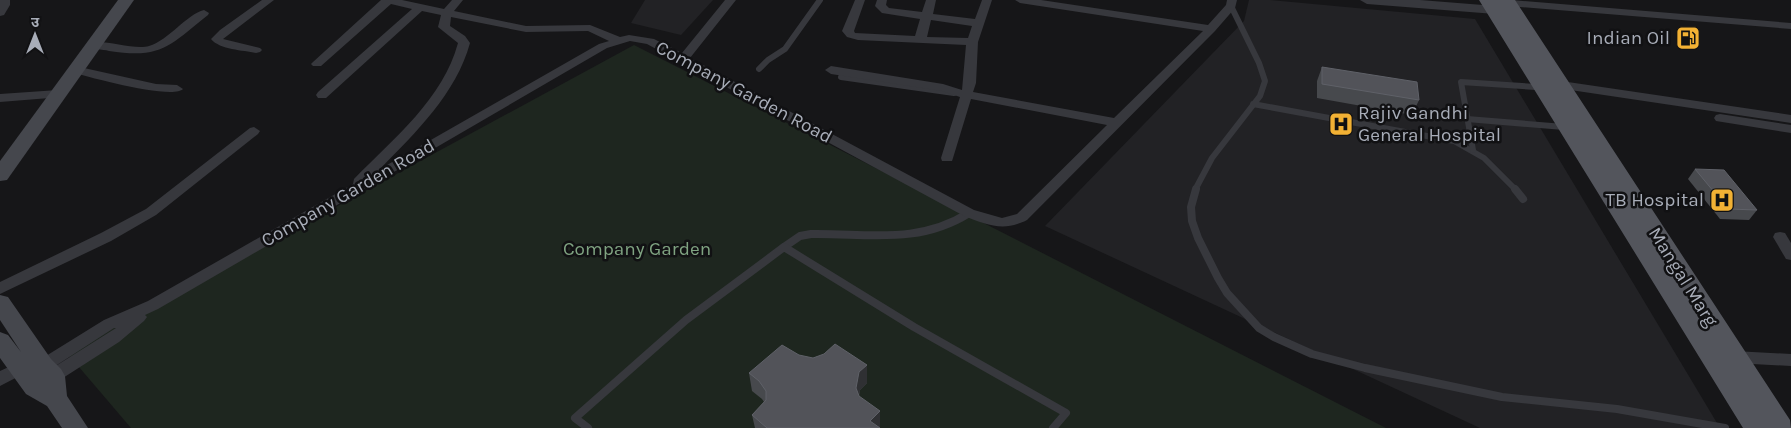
<svg xmlns="http://www.w3.org/2000/svg" width="1791" height="428" font-family="Karla,'Noto Sans Devanagari',sans-serif">
<style>
.built{fill:#222225}
.green{fill:#1e261f}
.lines{fill:none;stroke-linecap:round;stroke-linejoin:round}
.service-far1{stroke:#37383d;stroke-width:6}
.service{stroke:#37383d;stroke-width:8}
.minor{fill:#37383d;fill-rule:evenodd}
.tertiary{fill:#37383d;fill-rule:evenodd}
.secondary{fill:#45474d;fill-rule:evenodd}
.primary{fill:#53555c;fill-rule:evenodd}
.wall{fill:#47494d}
.shaded-wall{fill:#2f3033}
.building{fill:#525359;stroke:#5f6168}
.labels{text-anchor:middle;dominant-baseline:central;stroke-width:5;stroke-linejoin:round;paint-order:stroke}
.poi-label{font-size:19px;fill:#a8adb8;stroke:#111113;text-anchor:end}
.street-label{font-size:19px;fill:#a8adb8;stroke:#111113}
.park-label{font-size:19px;fill:#7fa381;stroke:#111113}
</style>
<rect width="100%" height="100%" fill="#161618"/>
<g class="built">
<path d="M645,0H713L681,35L631,23Z"/>
<path d="M1249,0H1270L1475,19L1720,428H1480L1045,226L1244,21Z"/>
</g>
<path class="green" d="M634,45L1386,428H131L67,353Z"/>
<g class="lines">
<g class="service-far1">
<path d="M759,69L768,60L785,49L820,0"/>
<path d="M841,77L954,93"/>
<path d="M1253,104L1454,141L1484,158L1516,190"/>
<path d="M1467,119L1564,127"/>
<path d="M1473,150L1461,82L1536,87"/>
<path d="M1195,190L1212,158L1260,96L1265,81L1259,63L1231,6"/>
</g>
<g class="service">
<path d="M1196,189L1191,207L1192,221L1198,238L1218,278L1227,293L1259,328L1274,337L1312,354L1365,368L1502,397L1617,409L1725,428"/>
<path d="M1515,189L1523,199"/>
<path d="M784,247L800,236L811,234C868,233 918,245 969,213"/>
<path d="M588,428L575,418L686,320L784,247L914,327L1066,413L1053,428"/>
</g>
<g class="minor">
<path d="M0,0H10V5L4,15L0,16Z"/>
<path d="M262,0H274L223,39L260,48L262,50L260,52L256,53C243,50 220,50 211,39L220,30Z"/>
<path d="M381,0H402L444,9L452,0H463L454,11L526,26L590,25L620,37L629,35L654,39L682,53L725,0H736L690,58L974,210L1002,218L1017,214L1107,125L971,99L953,158L952,161H942L941,158L960,97L942,91L831,74L825,70L831,66L943,84L962,90L966,45L858,40L847,37L842,31L855,0H865L854,31L855,33L915,36L920,19L882,13L875,6L877,0H887L886,5L889,8L922,12L926,0H936L933,14L975,19L982,0H992L978,42L976,83L973,92L1114,118L1203,31L1020,3L1015,0H1041L1208,25L1226,5L1227,0H1237L1235,8L1215,31L1027,220C1004,232 987,225 964,216L647,44L630,41L607,48L158,309L145,315L147,317L144,321L119,342L52,385L46,387L40,385L38,380L41,375L36,376L30,375L29,371L0,386V371L26,359L32,360L33,364L104,320L148,301L353,184L354,179C394,138 443,99 458,43L438,27L441,15L422,11L326,98H318L316,95L318,92L412,9L391,4L321,66H313L311,64L313,62ZM451,17L526,32L588,31L609,41L599,44L380,169C416,132 456,94 470,43L465,36L450,26ZM931,20L972,26L968,38L927,37ZM114,328H116L43,374Z"/>
<path d="M1511,0L1791,23V29L1508,6L1503,3L1504,1Z"/>
<path d="M204,10L209,13L208,15C169,46 162,59 109,51C102,49 92,50 87,45C96,36 133,51 149,46C169,40 187,14 204,10Z"/>
<path d="M75,66L156,84L177,85L183,89C173,100 88,77 71,72L69,70L71,68Z"/>
<path d="M1561,81L1791,115V123L1557,88L1555,85L1557,82Z"/>
<path d="M58,90L62,91L64,94L62,97L0,102V94Z"/>
<path d="M1720,114L1791,125V133L1716,121L1714,118L1716,115Z"/>
<path d="M254,127L260,131L258,134L156,215L111,241L0,294V282L101,233L146,209L250,128Z"/>
<path d="M1780,232L1785,233L1791,243V260L1786,259L1773,237L1775,233Z"/>
<path d="M1734,351L1791,354V366L1734,363L1728,361L1726,357L1728,353Z"/>
</g>
<path class="tertiary" d="M1360,0H1420L1508,7L1515,11L1508,15L1367,4Z"/>
<g class="secondary">
<path d="M118,0H134L7,180L0,181V161Z"/>
<path d="M0,295L8,297L51,359L61,369L65,376L67,396L88,428H62L47,406L26,394L0,358V332L8,335L21,352L0,320Z"/>
</g>
<path class="primary" d="M1479,0H1497L1514,26L1497,0H1515L1790,420L1791,428H1743Z"/>
</g>
<g class="wall">
<path d="M1322,67L1419,100L1412,115L1317,98V81Z"/>
<path d="M1695,169L1757,210L1749,220L1720,219L1688,179Z"/>
<path d="M799,355L867,383L860,390L859,396L880,428H755L752,415L764,402L762,399L752,391L749,373Z"/>
</g>
<g class="shaded-wall">
<path d="M867,365V383L860,390L857,406L856,388L859,372Z"/>
<path d="M880,411V428L870,421Z"/>
</g>
<g class="building">
<path d="M1322,67L1417,82L1419,100L1322,84Z"/>
<path d="M1695,169L1724,170L1757,210L1728,209Z"/>
<path d="M835,344L867,365L859,372L856,388L859,396L880,411L870,421L880,428H767L752,415L766,400V391L759,381L749,373L782,345L799,355L813,358L824,354Z"/>
</g>
<defs>
<g id="fuel-square" transform="scale(1.25)"><rect x="-9" y="-9" width="18" height="18" rx="4" fill="#f2b134" stroke="#111113"/><path d="M-5.5-6h7V0h2V4h1.3V-2.5L3-4.5l.8-.8L6-3V5H2.5V1h-1V6h-7ZM-4.2-4.7v3.2H.2V-4.7Z" fill="#111"/></g>
<g id="hospital-square" transform="scale(1.25)"><rect x="-9" y="-9" width="18" height="18" rx="4" fill="#f2b134" stroke="#111113"/><path d="M-5-5h3v3.5h4V-5h3V5h-3V1.5h-4V5h-3Z" fill="#111"/></g>
</defs>
<g fill-rule="evenodd">
<use href="#fuel-square" x="1688" y="38"/>
<use href="#hospital-square" x="1341" y="124"/>
<use href="#hospital-square" x="1722" y="200"/>
</g>
<g class="labels">
<g class="poi-label">
<text x="1670" y="38">Indian Oil</text>
<text x="1358" y="113" text-anchor="start">Rajiv Gandhi<tspan x="1358" dy="22">General Hospital</tspan></text>
<text x="1704" y="200">TB Hospital</text>
</g>
<g class="street-label">
<text transform="translate(744 92) rotate(28)">Company Garden Road</text>
<text transform="translate(348 193) rotate(-30)">Company Garden Road</text>
<text transform="translate(1683 277) rotate(58)">Mangal Marg</text>
</g>
<g class="park-label">
<text x="637" y="249">Company Garden</text>
</g>
</g>
<g transform="translate(35 35)" stroke="#111113" stroke-width="4" paint-order="stroke">
<path d="M0-4L9 19L0 12L-9 19Z" fill="#a8adb8"/>
<text y="-8" font-size="14" font-weight="bold" text-anchor="middle" fill="#a8adb8">उ</text>
</g>
</svg>
